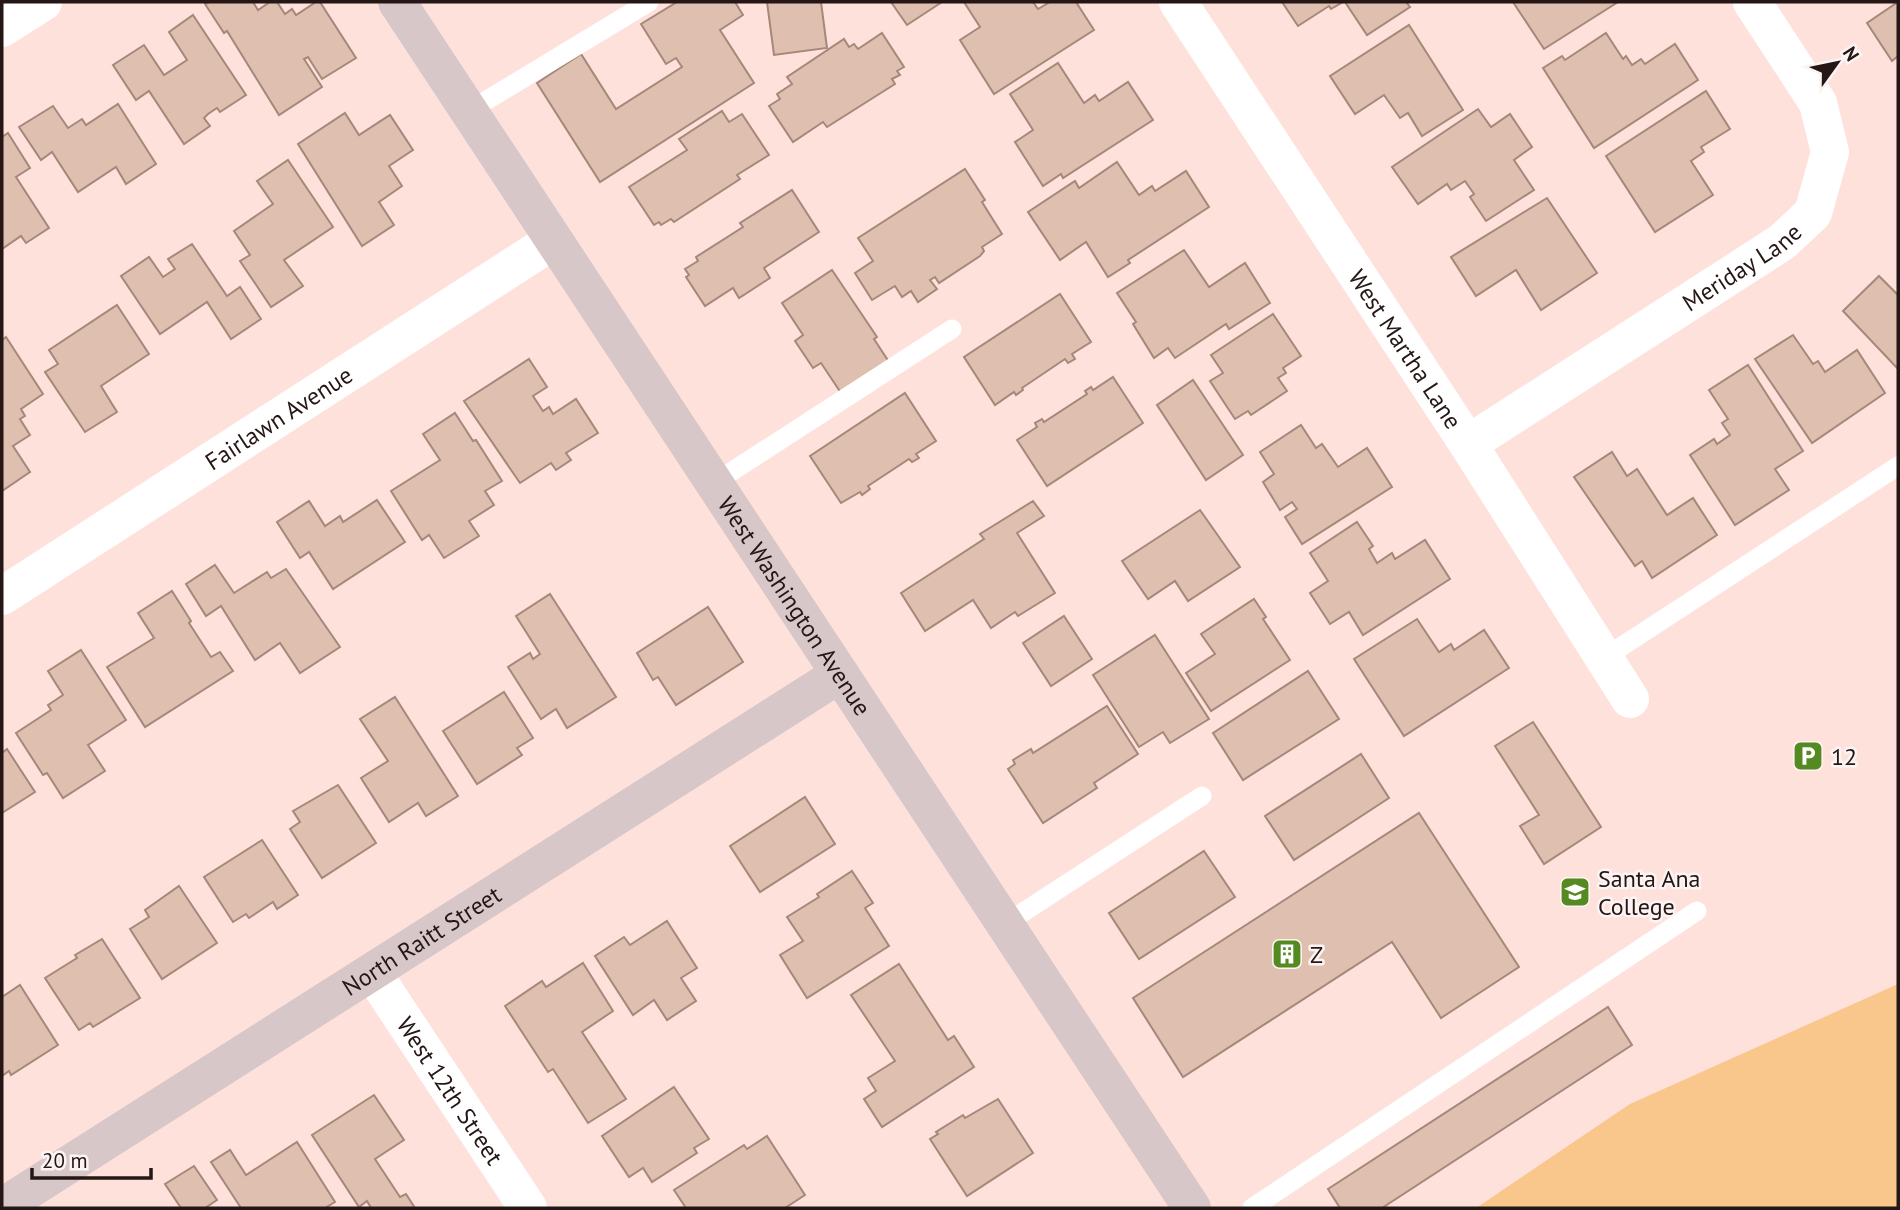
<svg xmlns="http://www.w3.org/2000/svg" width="1900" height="1210" font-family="'PT Sans',sans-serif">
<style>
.green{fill:#f9c78c}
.building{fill:#dfbfaf;stroke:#a58879;stroke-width:2}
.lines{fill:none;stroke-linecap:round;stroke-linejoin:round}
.lane{stroke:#fff;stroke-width:19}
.street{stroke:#fff;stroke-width:38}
.secondary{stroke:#d8c7c8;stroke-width:38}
.labels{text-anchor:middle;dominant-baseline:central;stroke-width:5;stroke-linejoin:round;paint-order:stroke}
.street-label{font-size:24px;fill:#241716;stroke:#fcf4f3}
.poi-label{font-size:24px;fill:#241716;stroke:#fcf4f3;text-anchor:start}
</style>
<rect width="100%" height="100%" fill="#ffe1dc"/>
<path class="green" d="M1898,984V1208H1476L1630,1104Z"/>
<g class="building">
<path d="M209,2H253L258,10L270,2H277L285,14L292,9L296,15L316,2H320L356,58L322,79L308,57L304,59L322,87L279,115L227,31L224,33L205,4Z"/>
<path d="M677,2H735L743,15L720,30L754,83L600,182L537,83L581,54L616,109L682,67L676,58L666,64L641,24Z"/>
<path d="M767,2H821L827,48L774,55Z"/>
<path d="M891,2H942L907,25Z"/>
<path d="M964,2H1033L1038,9L1050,2H1076L1094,30L994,94L960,40L980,27Z"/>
<path d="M1282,2H1343L1331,9L1329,6L1298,26Z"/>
<path d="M1345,2H1406L1410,7L1367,35Z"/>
<path d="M1513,2H1618L1544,49Z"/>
<path d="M1898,2V56L1892,61L1867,23Z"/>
<path d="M193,15L246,95L220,112L217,108L208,114L204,118L210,126L184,144L149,91L136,100L113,65L144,45L164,75L187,60L169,32Z"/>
<path d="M1409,25L1463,110L1422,136L1408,113L1400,118L1384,95L1355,114L1330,76Z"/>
<path d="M882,33L904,67L897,71L900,75L892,79L895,84L827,127L823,122L793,142L769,106L780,99L777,94L792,84L787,77L844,39L849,47L854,44L858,49Z"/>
<path d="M1606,33L1623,59L1626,56L1632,65L1641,59L1645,64L1675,44L1698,80L1594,148L1543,68L1562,56L1565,60Z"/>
<path d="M1058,63L1084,103L1095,95L1099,101L1128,82L1153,120L1063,178L1061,174L1043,186L1015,142L1033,130L1010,94Z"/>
<path d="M1706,91L1730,129L1701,147L1704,152L1691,161L1713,195L1655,232L1606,156Z"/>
<path d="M118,104L156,164L126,184L116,167L78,192L52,152L41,160L19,127L53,106L68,128L82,119L86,125Z"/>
<path d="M1478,109L1491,127L1510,114L1532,147L1514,160L1534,190L1486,221L1470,197L1474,194L1465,181L1451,190L1447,184L1418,204L1392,167Z"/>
<path d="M722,111L729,122L742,114L769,155L737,175L740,179L674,222L671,219L661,225L659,222L654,225L629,187L687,150L679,139Z"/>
<path d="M345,113L359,135L390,115L413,150L389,166L402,186L379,202L394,225L362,246L298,144Z"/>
<path d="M8,133L30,168L16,177L49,228L26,243L21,236L2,249V137Z"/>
<path d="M288,160L333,227L284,260L303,286L271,307L240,261L250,255L234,231L273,204L257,181Z"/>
<path d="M1117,162L1139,195L1152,186L1155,191L1186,171L1209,207L1128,260L1130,263L1108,277L1086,242L1060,260L1028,212L1075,181L1079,188Z"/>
<path d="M965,169L985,200L982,202L1002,234L982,247L984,251L980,256L939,283L935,277L930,280L937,289L918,302L911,291L902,297L895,286L872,300L855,273L873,261L858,238Z"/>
<path d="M792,190L819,232L764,268L770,278L739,298L733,288L705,306L686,277L689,275L685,269L698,261L696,257L743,227L740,223Z"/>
<path d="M1547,198L1597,273L1541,310L1516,270L1476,296L1451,257Z"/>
<path d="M192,244L227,296L240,287L261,319L231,339L207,302L160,334L121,276L149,257L163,277L175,269L168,259Z"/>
<path d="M1184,250L1209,287L1245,263L1270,303L1229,329L1226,324L1175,358L1168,348L1154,358L1133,324L1136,322L1117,293Z"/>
<path d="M832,270L877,337L874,339L889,362L841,393L821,363L813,368L795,341L803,335L782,303Z"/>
<path d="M1879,276L1897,294L1898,293V369L1843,311Z"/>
<path d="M1060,294L1091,342L1072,354L1075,359L1068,363L1065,359L1022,388L1023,390L1016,395L1014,392L995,405L964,357Z"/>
<path d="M117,305L149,354L101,386L117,412L85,432L45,372L58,364L49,350Z"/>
<path d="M1273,314L1301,356L1283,368L1286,373L1278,378L1287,391L1251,415L1248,411L1235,419L1210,381L1223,373L1211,355Z"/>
<path d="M1793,335L1813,364L1818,361L1825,372L1857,350L1885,393L1812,443L1755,359Z"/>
<path d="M6,337L43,394L21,409L25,416L20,419L30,435L13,446L30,472L2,491V340Z"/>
<path d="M529,359L547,387L533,396L543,411L549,407L553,414L576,399L598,433L566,453L571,460L556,470L551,463L520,483L464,401Z"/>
<path d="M1748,365L1803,451L1775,469L1789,490L1735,525L1690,455L1714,439L1717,444L1730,435L1722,423L1728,419L1709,390Z"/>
<path d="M1113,377L1143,423L1047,486L1017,440L1037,427L1035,423L1042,419L1044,422L1087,394L1085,391L1091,387L1093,390Z"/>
<path d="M1193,380L1243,455L1206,480L1157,405Z"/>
<path d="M905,393L936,441L916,454L919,458L912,462L909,459L868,486L870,489L862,495L860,492L841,503L810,456Z"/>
<path d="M455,413L473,441L476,440L502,481L485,491L494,505L469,521L479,536L444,558L429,535L422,540L391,491L440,460L423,434Z"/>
<path d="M1301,425L1316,448L1322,444L1338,467L1367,448L1392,487L1302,544L1285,517L1297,509L1292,502L1280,510L1263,482L1274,474L1260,452Z"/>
<path d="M1612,452L1627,476L1637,469L1667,515L1693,498L1717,535L1652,578L1642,561L1635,566L1574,477Z"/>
<path d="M377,500L405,542L333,589L309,552L300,558L277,522L309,501L325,526L340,516L343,522Z"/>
<path d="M1033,501L1044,516L1017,533L1055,593L1018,616L1015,612L991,628L973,600L925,631L901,593L984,539L980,534Z"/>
<path d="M1200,510L1240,567L1188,601L1175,581L1148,599L1122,561Z"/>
<path d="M1357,522L1373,546L1369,549L1377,563L1392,553L1395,559L1425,540L1450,579L1363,635L1349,612L1330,624L1310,593L1328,581L1310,553Z"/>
<path d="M215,565L234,593L267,572L271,578L286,569L340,647L300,673L280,643L255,660L221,606L206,616L186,584Z"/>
<path d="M172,591L191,621L189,623L211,657L220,652L233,671L145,727L107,667L154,638L138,613Z"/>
<path d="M550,594L616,697L567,728L556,709L541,719L508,667L530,653L533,659L540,654L516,616Z"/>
<path d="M1254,599L1266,617L1263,619L1290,660L1211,711L1186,673L1215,654L1201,634Z"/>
<path d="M708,607L743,662L676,705L658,677L653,680L637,653Z"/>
<path d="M1064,616L1092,659L1051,686L1023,643Z"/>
<path d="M1417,619L1439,652L1451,644L1454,650L1484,630L1509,668L1404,736L1354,659Z"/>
<path d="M1155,635L1209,719L1170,743L1163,732L1139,747L1093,675Z"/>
<path d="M81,650L126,720L88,745L105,771L63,798L47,773L43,775L16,733L51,710L48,705L63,695L48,671Z"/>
<path d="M1308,671L1339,719L1243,780L1213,733Z"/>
<path d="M504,692L533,738L517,748L522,755L477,784L443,731Z"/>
<path d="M395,697L458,796L426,816L418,803L389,822L361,778L388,761L360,719Z"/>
<path d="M1107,706L1138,754L1094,783L1097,788L1043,823L1008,769L1015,764L1013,760L1031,749L1033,753Z"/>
<path d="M1533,722L1601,827L1544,864L1520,826L1539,815L1495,746Z"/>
<path d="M7,749L35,792L2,813V753Z"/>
<path d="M1361,754L1389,798L1294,860L1265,816Z"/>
<path d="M338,785L376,843L322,878L290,829L300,822L293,811Z"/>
<path d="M805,797L835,844L760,892L730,846Z"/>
<path d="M1419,813L1519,967L1441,1018L1392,942L1183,1077L1133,998Z"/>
<path d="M262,840L298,895L277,909L273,902L249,918L246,914L233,922L204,877Z"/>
<path d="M1204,851L1235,897L1139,959L1109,913Z"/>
<path d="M852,871L873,903L865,908L889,946L807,998L780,955L803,941L787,917L819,897L817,894Z"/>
<path d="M179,886L217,943L162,979L130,929L149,917L145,910Z"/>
<path d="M667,921L697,968L681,978L696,1001L667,1020L654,1000L633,1015L595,956L624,937L630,945Z"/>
<path d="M102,939L140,998L93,1027L90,1023L79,1030L45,978L77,958L75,955Z"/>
<path d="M583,963L613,1011L582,1032L626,1099L588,1123L553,1069L548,1072L505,1006L542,981L546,987Z"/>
<path d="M899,964L948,1040L954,1036L974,1067L882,1127L864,1099L876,1091L868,1078L895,1061L851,995Z"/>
<path d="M20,985L58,1045L11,1075L9,1071L2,1076V997Z"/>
<path d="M1608,1007L1632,1045L1382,1208H1340L1328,1189Z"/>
<path d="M674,1087L709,1139L694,1148L697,1153L652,1182L643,1168L629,1177L602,1136Z"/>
<path d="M374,1095L404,1140L375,1159L400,1197L406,1194L415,1208H371L367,1201L359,1207L312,1135Z"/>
<path d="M998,1099L1033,1153L967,1196L930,1139L938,1134L936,1132L963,1115L965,1118Z"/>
<path d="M767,1136L805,1195L785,1208H686L674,1190L744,1145L747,1149Z"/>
<path d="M297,1142L335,1202L325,1208H241L211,1162L230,1150L246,1175Z"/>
<path d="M194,1166L217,1200L205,1208H181L165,1184Z"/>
</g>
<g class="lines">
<g class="lane">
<path d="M469,111L649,2"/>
<path d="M714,483L952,329"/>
<path d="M1604,658L1898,466"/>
<path d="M1005,924L1202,796"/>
<path d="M1252,1208L1697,911"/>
</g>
<g class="street">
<path id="s1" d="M1178,2L1468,444L1630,699"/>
<path d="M2,28L43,2"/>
<path id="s2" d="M1468,444L1782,242L1813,213L1830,152L1818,103L1752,2"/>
<path id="s3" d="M2,596L554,240"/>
<path id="s4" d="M372,972L528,1208"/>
</g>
<g class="secondary">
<path id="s5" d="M397,2L1192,1208"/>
<path id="s6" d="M2,1207L840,674"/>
</g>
</g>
<defs>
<g id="parking-square" transform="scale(1.575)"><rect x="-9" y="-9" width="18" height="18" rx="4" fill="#558a22" stroke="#fcf4f3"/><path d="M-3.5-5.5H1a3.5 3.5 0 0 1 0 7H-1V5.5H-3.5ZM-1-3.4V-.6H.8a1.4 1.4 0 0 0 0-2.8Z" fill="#fff"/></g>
<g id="university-square" transform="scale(1.575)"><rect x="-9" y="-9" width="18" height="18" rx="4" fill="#558a22" stroke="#fcf4f3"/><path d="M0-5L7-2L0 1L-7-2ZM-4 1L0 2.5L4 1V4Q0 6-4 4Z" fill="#fff"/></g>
<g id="building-square" transform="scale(1.575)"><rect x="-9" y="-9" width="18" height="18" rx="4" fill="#558a22" stroke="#fcf4f3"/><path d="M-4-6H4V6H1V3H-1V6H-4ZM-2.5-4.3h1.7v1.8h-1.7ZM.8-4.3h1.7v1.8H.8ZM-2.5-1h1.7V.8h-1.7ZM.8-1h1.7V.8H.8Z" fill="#fff"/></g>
</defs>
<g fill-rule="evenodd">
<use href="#parking-square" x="1808" y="756"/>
<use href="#university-square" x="1575" y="892"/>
<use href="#building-square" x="1287" y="954"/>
</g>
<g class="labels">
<g class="street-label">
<text stroke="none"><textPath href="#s2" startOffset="326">Meriday Lane</textPath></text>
<text stroke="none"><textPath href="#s1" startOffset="415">West Martha Lane</textPath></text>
<text stroke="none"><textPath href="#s3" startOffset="329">Fairlawn Avenue</textPath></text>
<text stroke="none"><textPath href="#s5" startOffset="723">West Washington Avenue</textPath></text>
<text stroke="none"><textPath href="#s6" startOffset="497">North Raitt Street</textPath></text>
<text stroke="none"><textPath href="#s4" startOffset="142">West 12th Street</textPath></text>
</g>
<g class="poi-label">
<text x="1831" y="756">12</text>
<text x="1598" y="878">Santa Ana<tspan x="1598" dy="28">College</tspan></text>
<text x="1310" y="954">Z</text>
</g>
</g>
<rect width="1900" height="1210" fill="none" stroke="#241716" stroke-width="7"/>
<g transform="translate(1837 63) rotate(57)" stroke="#fcf4f3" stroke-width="5" paint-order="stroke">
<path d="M0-5L12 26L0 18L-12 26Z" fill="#241716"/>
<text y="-10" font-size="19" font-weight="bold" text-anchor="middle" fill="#241716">N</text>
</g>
<path d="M32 1168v10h119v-10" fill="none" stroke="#241716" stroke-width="3.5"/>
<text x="42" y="1168" font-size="21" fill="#241716" stroke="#fcf4f3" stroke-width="5" paint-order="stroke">20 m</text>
</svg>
